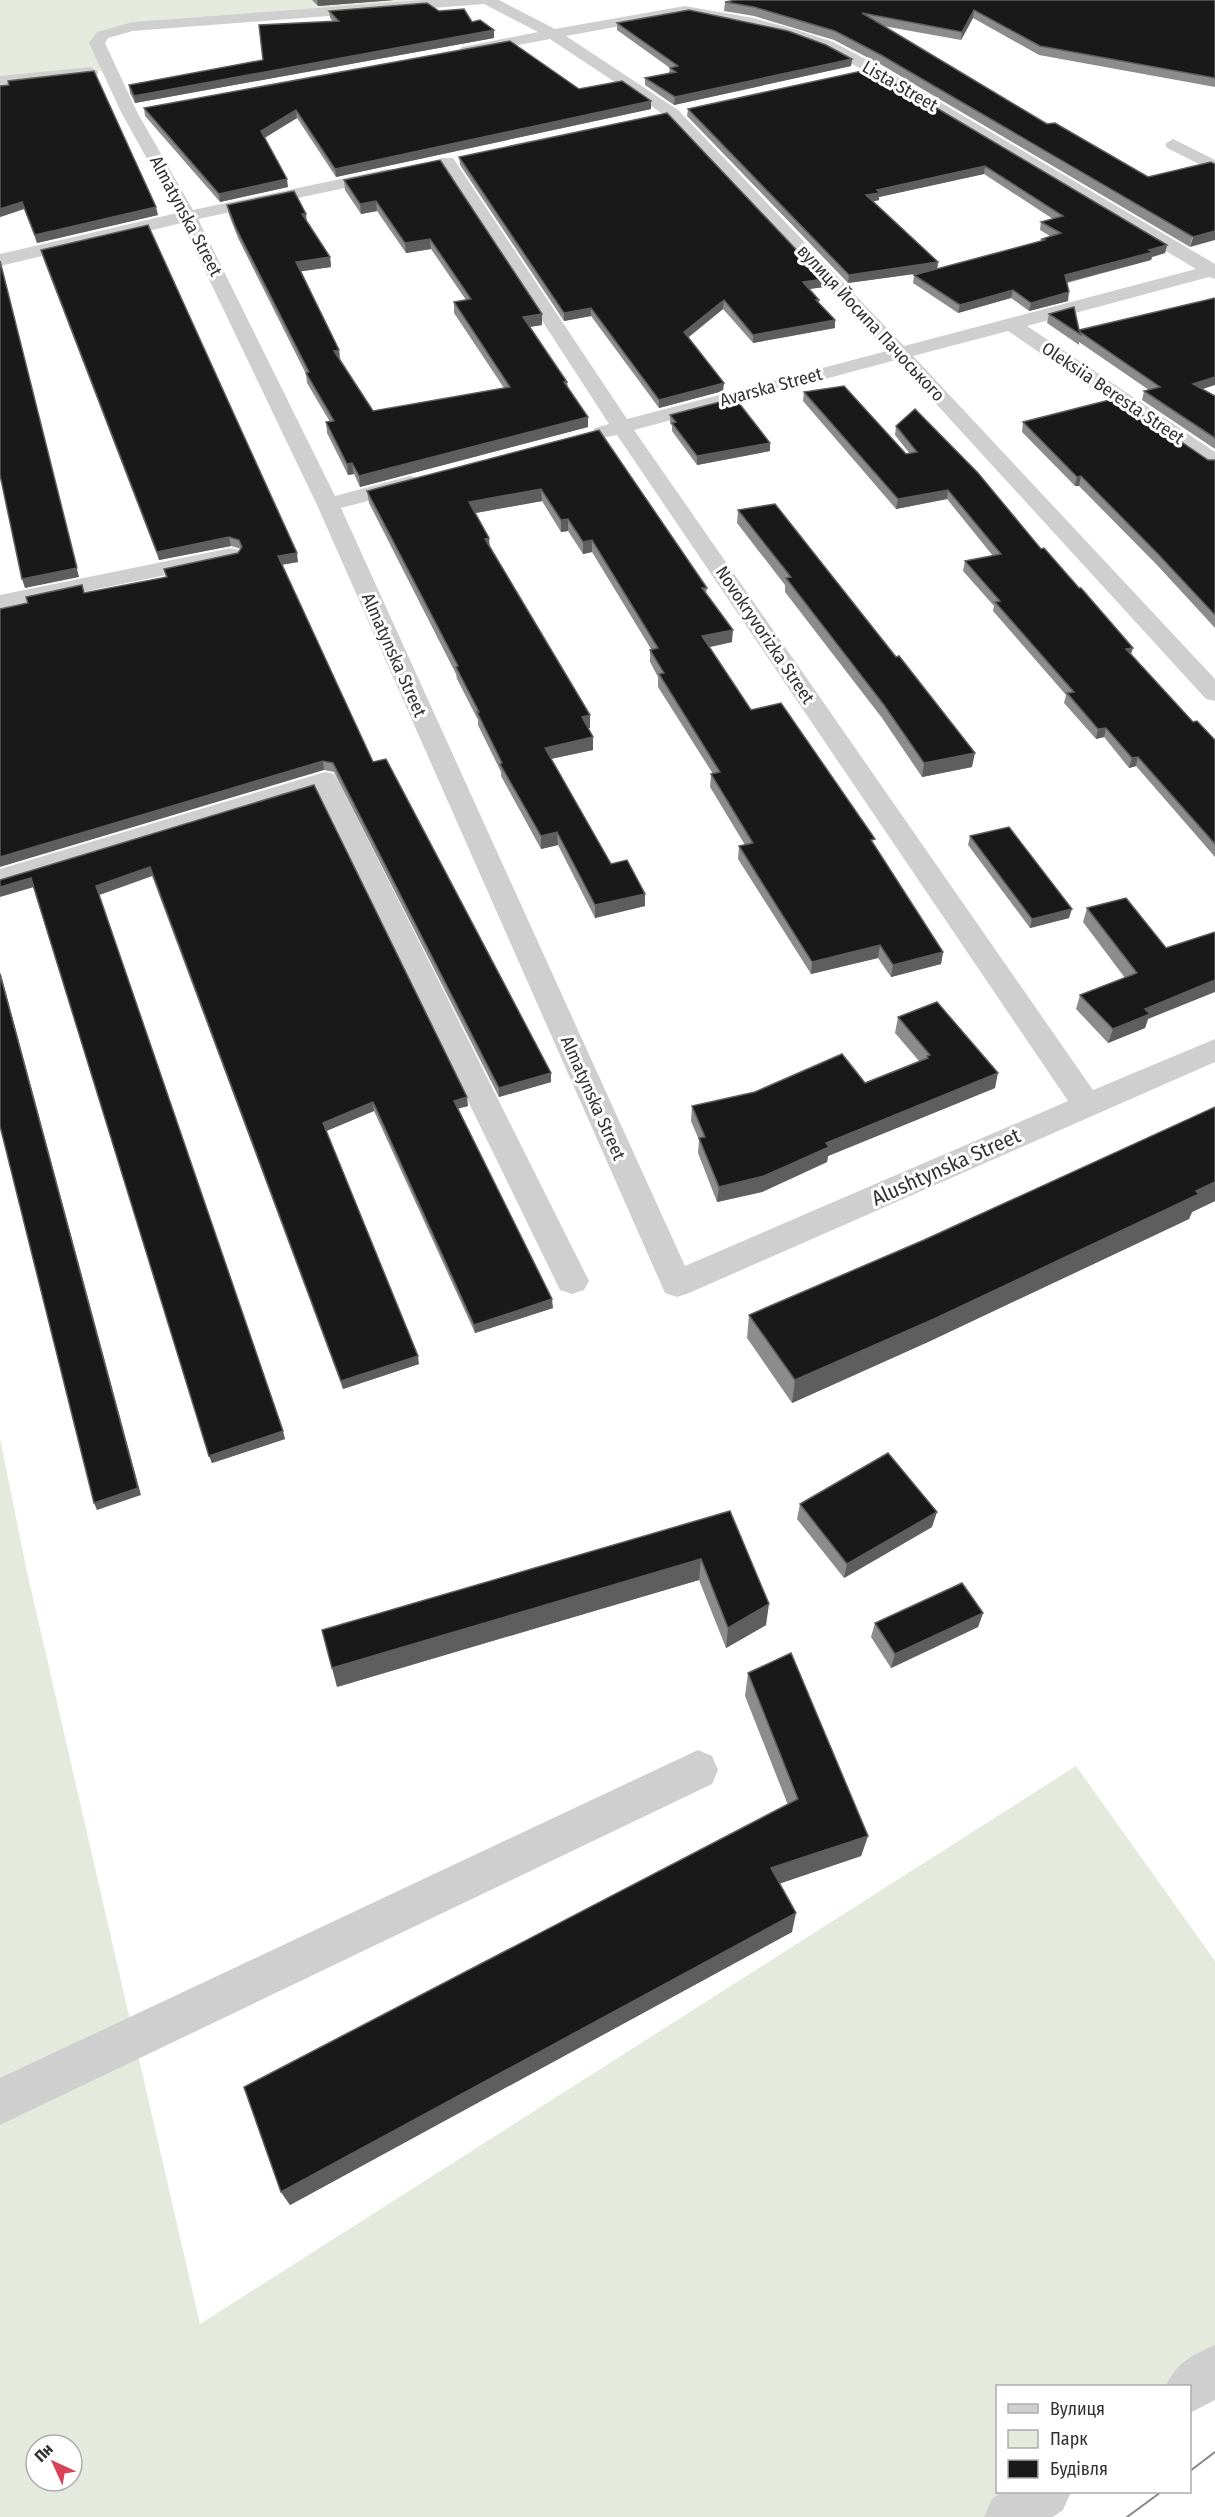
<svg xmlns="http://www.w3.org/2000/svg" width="1215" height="2517" font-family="'Fira Sans Condensed',sans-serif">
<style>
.green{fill:#e5eade;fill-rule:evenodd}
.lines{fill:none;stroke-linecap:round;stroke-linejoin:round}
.minor{fill:#cfcfcf;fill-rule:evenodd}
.tram{stroke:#878787;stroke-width:2}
.wall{fill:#8c8c8c;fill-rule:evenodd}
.shaded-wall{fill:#5e5e5e}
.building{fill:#191919;stroke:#5e5e5e;stroke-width:1.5}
.labels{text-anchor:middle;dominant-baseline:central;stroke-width:6;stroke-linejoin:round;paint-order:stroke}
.far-street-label{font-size:18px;fill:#323232;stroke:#fff}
.street-label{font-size:21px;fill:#323232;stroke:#fff}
</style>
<rect width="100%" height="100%" fill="#fff"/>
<g class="green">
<path d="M0,0H481L133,27L102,35L109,70L0,81Z"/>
<path d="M0,1438L27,1572L200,2324L1076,1766L1215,1961V2370L1190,2388L998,2386V2492H1045L1010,2517H0ZM36,2445H72V2481H36Z"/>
</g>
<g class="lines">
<g class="minor">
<path d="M424,0H499L555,29L685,6L753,18L797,30L833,42L879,66L1215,264V279L1209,277L1027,326L1215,452V468L1207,467L1008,331L913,356L1215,679V701L1206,699L896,360L634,430L1093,1090L1215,1039V1062L689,1293L677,1297L665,1293L317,505L182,223L0,266V254L177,213L121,112L89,43L97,32L133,22ZM484,4L538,32L462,47L459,50L462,53L467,55L550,39L666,116L887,351L627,419L453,158H441L439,162L609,424L595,428L592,432L595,436L602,438L617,435L1068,1101L685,1266L341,508L418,488L421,483L418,478L410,476L335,496L198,219L388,179L394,178L397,174L394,170L388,169L193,210L137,112L105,43L108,38L133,31ZM685,14L751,26L787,36L823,48L867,72L1196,269L904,346L678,110L566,36Z"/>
<path d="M91,67L99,72L97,75L0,86V76Z"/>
<path d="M1173,139L1215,160V172L1167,148L1165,144Z"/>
<path d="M231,548L239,550L242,555L239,560L0,609V595Z"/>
<path d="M325,772L334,774L338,780L589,1281L584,1290L572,1294L560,1290L317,791L0,887V869Z"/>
<path d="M698,1750L712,1756L718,1770L712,1784L0,2125V2078Z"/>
<path d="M1215,2345V2400L1190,2413V2386H1166C1176,2363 1192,2355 1215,2345Z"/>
<path d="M1002,2492H1071L1063,2510L1053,2517H984L992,2499Z"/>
</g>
<g class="tram">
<path d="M1190,2471L1215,2452"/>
<path d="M1127,2517L1161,2492"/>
</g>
</g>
<g class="wall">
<path d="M312,0H394L318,6Z"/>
<path d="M1215,0V87L1039,55L973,18L961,40L883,26L1047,124L1148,177L1211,162L1190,247L880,64L834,40L754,16L724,11L725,2Z"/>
<path d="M329,11H439L472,22L494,38L135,103L130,93L129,85L263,60L333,21L330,18Z"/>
<path d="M617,23L852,59L851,66L674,105L645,85V78L669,73L670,68L617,30Z"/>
<path d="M871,69L1167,245L1165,253L1152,257L1151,260L1067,283L1068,301L1029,311L1011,298L958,313L913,283L914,275L926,272L848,283L687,116L688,109ZM984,174L1053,219L1041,222L1040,230L1050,236L1042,239L1041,241L937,269L938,262L872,202L879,200V197Z"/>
<path d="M0,86L158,215L37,243L24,209L0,217Z"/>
<path d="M579,89L651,109L336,177L297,118L265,138L288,187L220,202L145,116L144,108Z"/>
<path d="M459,157L824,287L809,289L819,300V303L835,328L753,343L723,309L688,337L723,391L659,408L591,316L564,321L460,165Z"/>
<path d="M440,160L542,325L529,327L567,382L568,387L588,427L360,487L354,474L348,475L327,433L326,422H330L307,383L306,374L238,238L229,215L227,205L307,222L330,257L331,267L301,271L339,350L340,359L373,411L504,388L454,313V302L466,300L431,249L406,253L377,211L361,214L345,190L344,180Z"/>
<path d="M41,250L298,562L282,565L373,762L551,1082L499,1097L334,772L324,770L84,593L166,578L164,569L238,553L241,549L231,546L159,560L43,258Z"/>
<path d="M1049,314L1079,330L1203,389L1215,396V449L1142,400L1144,391L1149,390L1079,342V345L1047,323Z"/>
<path d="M804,392L906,454H910L895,435L896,426L1041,549L1131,655L1193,722L1215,740V857L1136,766L1129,768L1104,737L1096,739L1064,703L1066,695L993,611L994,606L963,571L965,561L993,556L947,499L896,509L803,401Z"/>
<path d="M670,415L770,451L697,465L672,431V426L670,423Z"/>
<path d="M1023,422L1208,460H1215V628L1157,565L1079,486H1075L1022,432Z"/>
<path d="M599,430L707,588L706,594L732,642L709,647L751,710L874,845L943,952L941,964L891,977L878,958L811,974L738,859L739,846L745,845L710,787L711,774H713L658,687V677L650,662V650L651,649L592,552L583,554L568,531L561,532L542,501L475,513L490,546L590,715V728H588L593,750L551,759L611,864L645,894V906L595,918L558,845L541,849L501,776V772L478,725V720L457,679L456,674L369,503L367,491Z"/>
<path d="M738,510L972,767L922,777L882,718L785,592V585L737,523Z"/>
<path d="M314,785L468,1106L458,1109L553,1308L475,1333L374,1111L326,1131L419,1364L343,1389L152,876L99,895L285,1439L212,1463L33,887Z"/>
<path d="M970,836L1069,918L1030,928L968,845Z"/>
<path d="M1126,898L1148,1019L1145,1028L1108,1043L1076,1009L1080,995L1125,978L1083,922L1087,908Z"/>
<path d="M898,1017L995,1088L828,1156L827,1162L762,1192L717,1202L698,1153L699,1140L691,1121L692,1106L865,1083L919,1061L895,1033Z"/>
<path d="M1215,1107V1201L1192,1212L1189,1219L928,1342L792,1403L747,1338L749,1315L924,1240Z"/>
<path d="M800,1504L932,1527L844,1578L797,1519Z"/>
<path d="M730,1511L766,1625L726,1648L699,1580L337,1687Z"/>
<path d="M983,1613L978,1627L891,1668L871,1637L875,1623Z"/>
<path d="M748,1673L868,1836L861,1856L780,1883L792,1932L290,2205L281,2192L788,1805L745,1696Z"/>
</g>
<g class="shaded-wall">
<path d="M317,0H394L318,6Z"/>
<path d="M974,10L973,18L961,40L962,32Z"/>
<path d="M494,30V38L135,103L134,96Z"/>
<path d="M852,59L851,66L674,105L675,97Z"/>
<path d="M651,101V109L336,177L335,169Z"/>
<path d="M296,110L297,118L262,139L261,131Z"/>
<path d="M985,166L984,174L879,197V200L865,203L866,195L877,190Z"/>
<path d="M287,179L288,187L220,202L219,194Z"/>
<path d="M376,201L377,211L361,214L360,204Z"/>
<path d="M22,202L24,209L0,217V209Z"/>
<path d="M156,207L158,215L37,243L35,235Z"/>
<path d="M302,214H306L307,224Z"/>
<path d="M1215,231V240L1190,247L1193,237Z"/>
<path d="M430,239L431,249L406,253L405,243Z"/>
<path d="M1167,245L1165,253L1152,257L1151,260L1063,283L1065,275L1149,250Z"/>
<path d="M330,257L331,267L297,272L296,262Z"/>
<path d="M938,262L937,271L848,283L849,275Z"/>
<path d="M2,268L79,577L25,588L22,579Z"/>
<path d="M824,279V287L802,290L803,282Z"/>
<path d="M1013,290L1011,298L958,313L960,305Z"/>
<path d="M1069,292L1068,301L1029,311L1031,303Z"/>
<path d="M724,300L723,309L684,341V332Z"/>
<path d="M591,308V316L564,321V313Z"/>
<path d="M542,314V325L523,328V317Z"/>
<path d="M835,320V328L753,343V335Z"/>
<path d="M339,350L340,361L334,351Z"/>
<path d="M1215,377V385L1191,393L1193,384Z"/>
<path d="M724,383L723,391L659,408V400Z"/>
<path d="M588,417V427L360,487L359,476Z"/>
<path d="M770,443V451L697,465V456Z"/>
<path d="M352,463L354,474L348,475L347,464Z"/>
<path d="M1081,476L1079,486H1075L1077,477Z"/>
<path d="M541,489L542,501L470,514L469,502Z"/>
<path d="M948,490L947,499L896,509L898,499Z"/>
<path d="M568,519V531L561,532V520Z"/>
<path d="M229,537L231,546L159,560L157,552Z"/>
<path d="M489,538L490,550L485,539Z"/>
<path d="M592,540V552L583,554V542Z"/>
<path d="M297,553L298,562L279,565L278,556Z"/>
<path d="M733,630L732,642L701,649L702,636Z"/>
<path d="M1133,648L1130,657L1126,649Z"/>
<path d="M590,715V728L582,730V717Z"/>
<path d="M1106,728L1104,737L1096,739L1098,729Z"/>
<path d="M593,737V750L545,760V748Z"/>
<path d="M975,753L972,767L922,777L924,763Z"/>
<path d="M1138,757L1136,766L1129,768L1132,758Z"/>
<path d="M323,761L324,770L0,867V857Z"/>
<path d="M557,832L558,845L541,849V836Z"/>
<path d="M150,867L152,876L99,895L96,886Z"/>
<path d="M31,878L34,887L0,897V887Z"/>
<path d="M645,894V906L595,918V905Z"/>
<path d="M1072,909L1069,918L1030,928L1032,919Z"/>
<path d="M880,945L878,958L811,974L812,962Z"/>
<path d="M943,952L941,964L891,977L893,965Z"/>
<path d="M0,971L141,1495L97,1510L94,1503Z"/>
<path d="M1215,980V992L1148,1019L1145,1028L1108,1043L1113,1029L1145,1009Z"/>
<path d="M551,1073V1082L499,1097V1088Z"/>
<path d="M998,1073L995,1088L828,1156L827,1162L762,1192L717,1202L719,1187Z"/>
<path d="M467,1097L468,1106L455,1109L454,1101Z"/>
<path d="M373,1102L374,1111L324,1132L323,1123Z"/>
<path d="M1215,1182V1201L1192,1212L1189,1219L928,1342L792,1403L795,1380Z"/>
<path d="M552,1299L553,1308L475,1333L474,1325Z"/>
<path d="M418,1356L419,1364L343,1389L341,1381Z"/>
<path d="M283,1431L285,1439L212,1463L209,1456Z"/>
<path d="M937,1512L932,1527L844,1578L847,1564Z"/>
<path d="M701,1559L699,1580L337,1687L332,1668Z"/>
<path d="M769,1604L766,1625L726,1648L728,1628Z"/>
<path d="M983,1613L978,1627L891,1668L895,1654Z"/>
<path d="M868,1836L861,1856L767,1888L771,1868Z"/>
<path d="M796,1913L792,1932L290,2205L281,2192Z"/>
</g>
<g class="building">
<path d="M736,0H1215V78L1040,46L974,10L962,32L862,13L1047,124L1055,123L1148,177L1211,162L1215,164V231L1193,237L881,55L835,31L754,7L725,2Z"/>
<path d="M427,3L439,11L464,9L472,22L480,20L494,30L134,96L129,85L263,60L259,25L339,21L329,11Z"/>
<path d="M689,10L788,31L826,45L852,59L675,97L645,78L676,72L670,68L678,66L617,23Z"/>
<path d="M510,41L579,89L622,81L651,101L335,169L296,110L261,131L287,179L219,194L144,108Z"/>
<path d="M871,69L1167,245L1149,250L1153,252L1065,275L1069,292L1031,303L1013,290L960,305L914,275L1045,240L1042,239L1061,233L1041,222L1063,216L985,166L877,190L880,193L866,195L938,262L849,275L688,109Z"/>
<path d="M94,71L156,207L35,235L22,202L0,209V86L9,85L8,81Z"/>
<path d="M667,113L824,279L803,282L819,300H816L835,320L753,335L724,300L684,332L724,383L659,400L591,308L564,313L459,157Z"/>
<path d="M440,160L542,314L523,317L567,382H564L588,417L359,476L352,463L347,464L326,422L334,421L306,373L309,372L236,228L227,205L294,191L306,214H302L330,257L296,262L339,350L334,351L373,411L510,387L454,302L471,299L430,239L405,243L376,201L360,204L344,180Z"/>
<path d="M148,225L297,553L278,556L373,762L386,759L551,1073L499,1088L333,763L323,761L0,857V609L28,603L26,597L82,585L84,593L167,577L164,569L238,553L242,547L239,540L229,537L157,552L41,250Z"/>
<path d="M0,261L77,568L22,579L0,475Z"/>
<path d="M1215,298V377L1193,384L1215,396V438L1144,391L1160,387L1080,332L1081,335L1049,314L1074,307L1079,330Z"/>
<path d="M844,386L906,454L917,452L896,426L915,409L978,473L1041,549L1044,548L1079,588H1081L1133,648L1126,649L1193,722L1197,721L1215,740V844L1138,757L1132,758L1106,728L1098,729L1067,693L1074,692L995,602L1000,601L965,561L1001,554L948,490L898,499L804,392Z"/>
<path d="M735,398L770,443L697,456L672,423L676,422L670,415Z"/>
<path d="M1117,398L1208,460H1215V615L1159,555L1081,476L1077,477L1023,422Z"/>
<path d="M599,430L707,588H702L733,630L702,636L751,710L781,703L875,839L871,840L943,952L893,965L880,945L812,962L739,846L753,843L711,774L720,772L659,674L664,673L650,650L658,648L592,540L583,542L568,519L561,520L541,489L469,502L489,538L485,539L590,715L582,717L593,737L545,748L611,864L627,860L645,894L595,905L557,832L541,836L500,764L502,763L477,712H479L456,667L458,666L367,491Z"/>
<path d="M775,504L896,657L899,656L975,753L924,763L884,705L786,578L791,577L738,510Z"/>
<path d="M314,785L467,1097L454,1101L552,1299L474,1325L373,1102L323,1123L418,1356L341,1381L150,867L96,886L283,1431L209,1456L31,878L0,887V880Z"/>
<path d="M1009,827L1072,909L1032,919L970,836Z"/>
<path d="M1126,898L1166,948L1215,932V980L1145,1009L1150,1014L1113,1029L1080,995L1137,973L1087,908Z"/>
<path d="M0,974L138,1488L94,1503L0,1126Z"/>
<path d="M937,1002L998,1073L826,1143L829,1147L764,1176L719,1187L699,1138L705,1137L692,1106L755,1092L842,1054L865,1083L928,1058L927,1056L930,1055L898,1017Z"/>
<path d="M1215,1107V1182L1196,1191L1199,1194L934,1319L795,1380L749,1315L924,1240Z"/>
<path d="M888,1453L937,1512L847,1564L800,1504Z"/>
<path d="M730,1511L769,1604L728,1628L701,1559L332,1668L322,1630Z"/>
<path d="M962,1583L983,1613L895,1654L875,1623Z"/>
<path d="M791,1653L868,1836L771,1868L796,1913L281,2192L244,2087L798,1799L748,1673Z"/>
</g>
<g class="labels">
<g class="far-street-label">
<text transform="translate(900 86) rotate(30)">Lista Street</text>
<text transform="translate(186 216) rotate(62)">Almatynska Street</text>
<text transform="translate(871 323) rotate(47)">вулиця Йосипа Пачоського</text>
<text transform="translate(771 387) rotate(-15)">Avarska Street</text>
<text transform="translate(1113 393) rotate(34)">Oleksiia Beresta Street</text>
<text transform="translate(765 635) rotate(56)">Novokryvorizka Street</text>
<text transform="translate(394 655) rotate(66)">Almatynska Street</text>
<text transform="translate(593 1098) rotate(66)">Almatynska Street</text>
</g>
<g class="street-label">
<text transform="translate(946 1167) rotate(-24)">Alushtynska Street</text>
</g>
</g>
<rect x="996" y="2385" width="195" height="108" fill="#ffffff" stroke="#adadad" stroke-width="1.5"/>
<rect x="1008" y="2404" width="30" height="9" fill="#cfcfcf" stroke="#adadad" stroke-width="1.5"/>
<text x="1050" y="2415" font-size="18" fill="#323232">Вулиця</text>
<rect x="1008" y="2430" width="30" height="18" fill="#e5eade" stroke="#adadad" stroke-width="1.5"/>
<text x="1050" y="2445" font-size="18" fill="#323232">Парк</text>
<rect x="1008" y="2460" width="30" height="18" fill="#191919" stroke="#adadad" stroke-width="1.5"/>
<text x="1050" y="2475" font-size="18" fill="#323232">Будівля</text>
<g transform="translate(54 2463) rotate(315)"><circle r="28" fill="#ffffff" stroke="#adadad" stroke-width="1.5"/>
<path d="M0-4.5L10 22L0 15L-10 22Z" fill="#da4258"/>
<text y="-9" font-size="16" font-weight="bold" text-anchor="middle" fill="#323232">Пн</text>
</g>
</svg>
